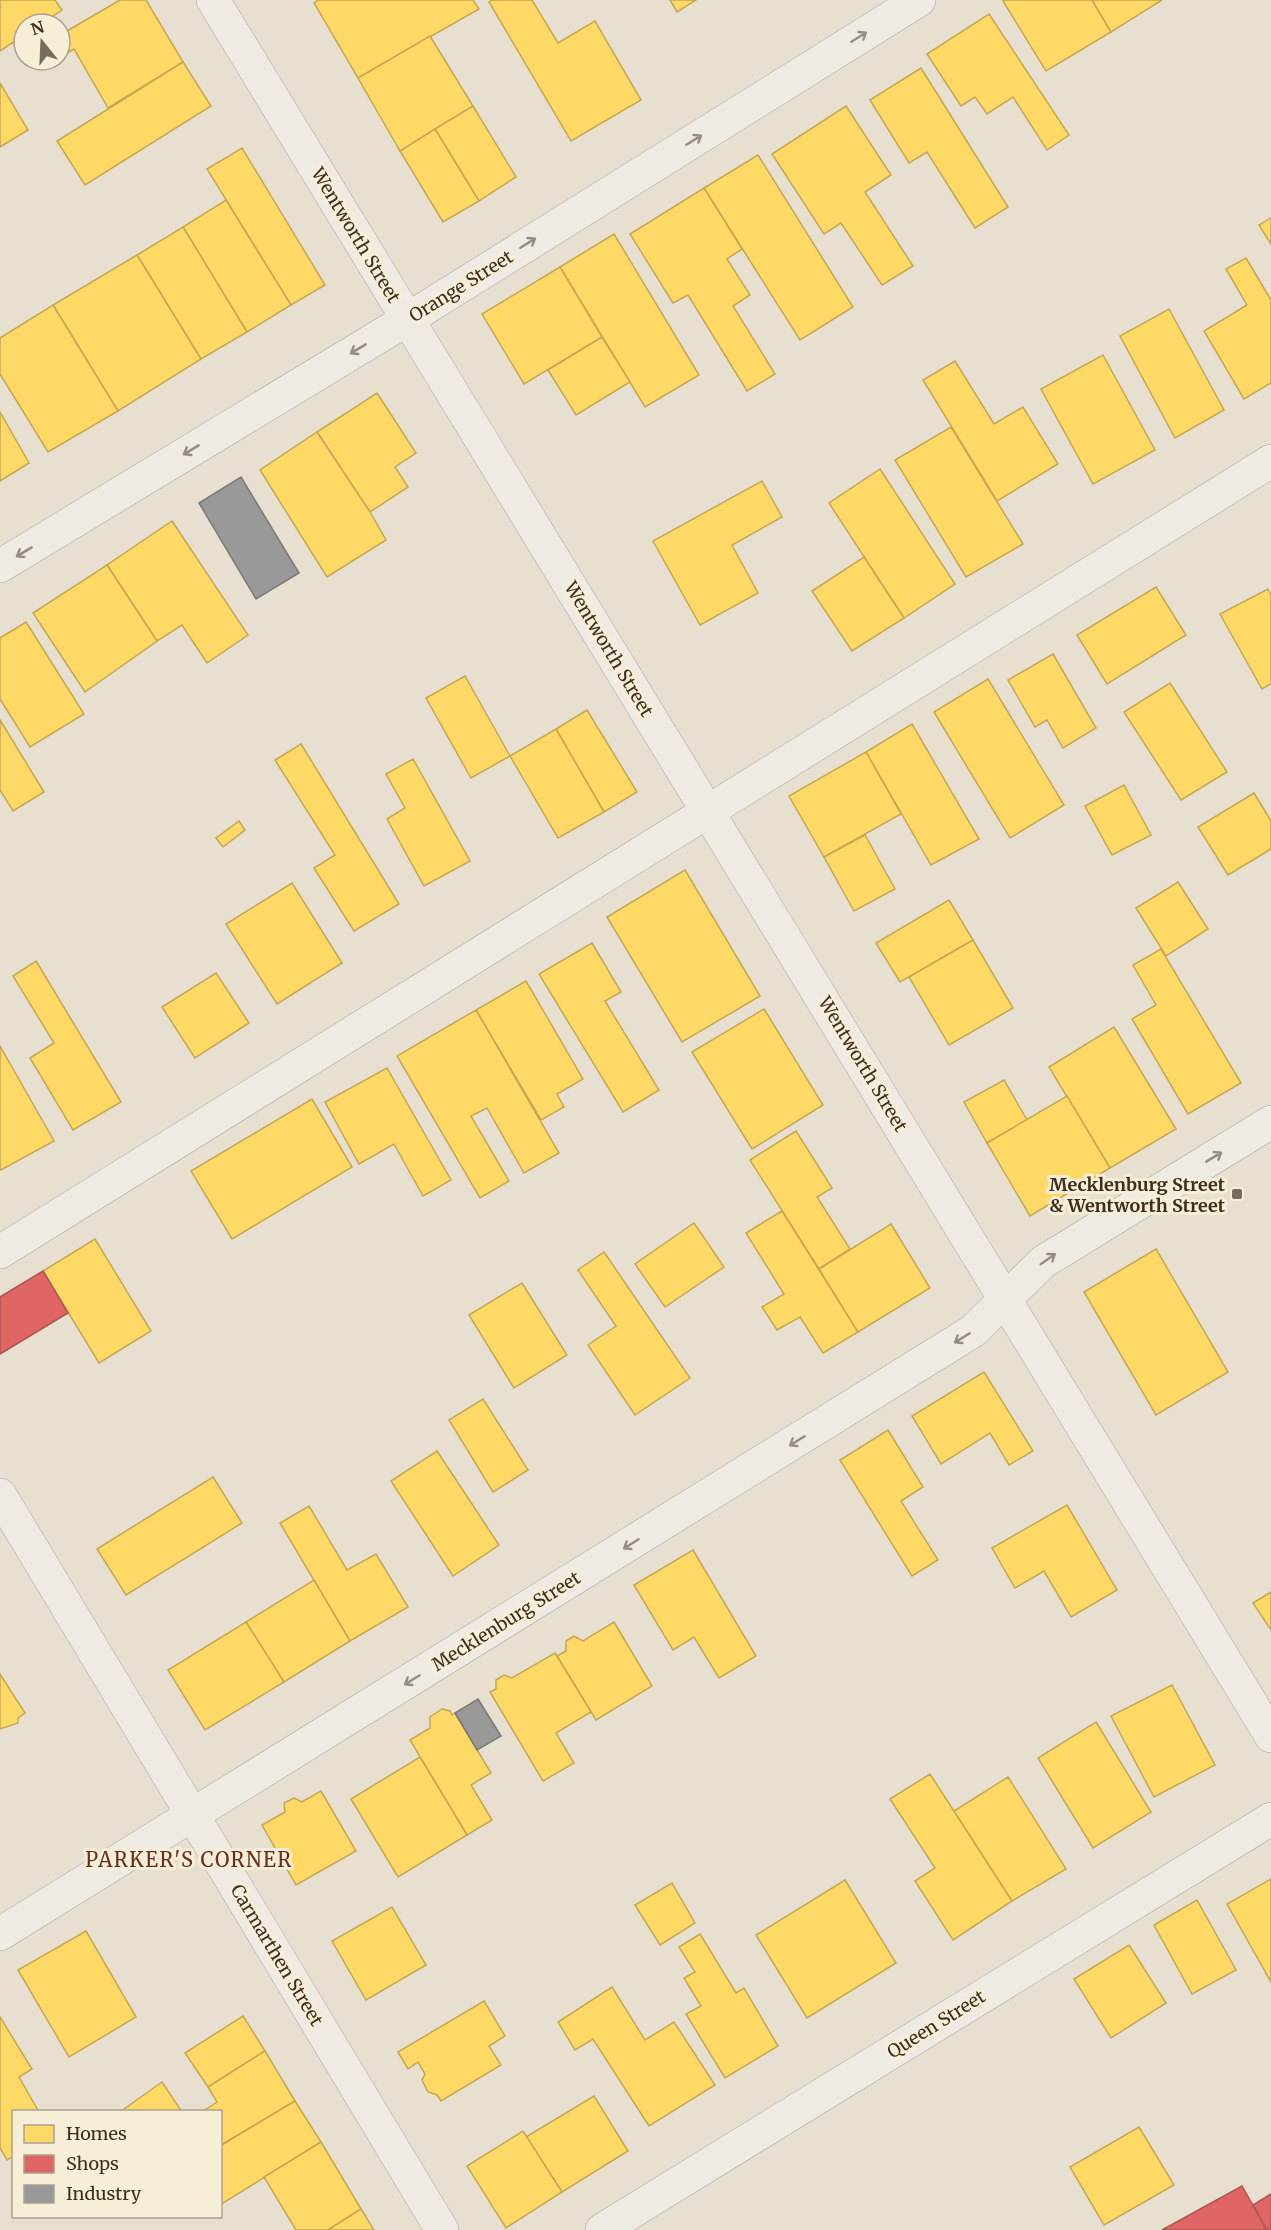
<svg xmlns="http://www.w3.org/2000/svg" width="1271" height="2230" font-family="Merriweather,serif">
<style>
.homes{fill:#ffd966;stroke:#c5a651;stroke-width:1.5}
.shops{fill:#e06666;stroke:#af5551;stroke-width:1.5}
.industry{fill:#999;stroke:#7d7975;stroke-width:1.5}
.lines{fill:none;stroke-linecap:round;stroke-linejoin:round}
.minor-casing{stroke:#ada599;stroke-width:34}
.tertiary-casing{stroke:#ada599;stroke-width:34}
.minor{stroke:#efebe3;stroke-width:33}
.tertiary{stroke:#efebe3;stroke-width:33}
.oneway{stroke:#968c82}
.poi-dot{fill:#786c5e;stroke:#f7eed8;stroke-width:2}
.labels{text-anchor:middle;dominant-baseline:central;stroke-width:6;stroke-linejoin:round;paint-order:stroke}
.street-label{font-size:18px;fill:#3d2e20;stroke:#f7eed8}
.poi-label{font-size:18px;font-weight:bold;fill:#3d2e20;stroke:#f7eed8;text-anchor:end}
.neighbourhood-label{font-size:20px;letter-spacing:1.5px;fill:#6b2e1e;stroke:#f7eed8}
</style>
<rect width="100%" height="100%" fill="#e7e0d1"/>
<g class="homes">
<path d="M0,0H55L62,10L41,24H24V35L0,51Z"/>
<path d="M120,0H146L183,62L108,108L74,49L60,57V35Z"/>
<path d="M318,0H473L479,9L358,78L314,3Z"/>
<path d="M492,0H532L558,43L595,21L641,100L571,141L489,2Z"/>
<path d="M670,0H696L677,12Z"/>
<path d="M1005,0H1092L1111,32L1046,71L1003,1Z"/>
<path d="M1092,0H1162L1111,32Z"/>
<path d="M989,14L1069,135L1047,150L1013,97L987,114L975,97L961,106L927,54Z"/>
<path d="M430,36L473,106L400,151L358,78Z"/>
<path d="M183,62L211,106L85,185L57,141Z"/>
<path d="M921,68L1008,207L975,228L927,152L909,163L870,100Z"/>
<path d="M0,83L28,130L0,147Z"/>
<path d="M473,106L516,177L479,201L435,129Z"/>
<path d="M846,106L891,175L865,192L913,266L882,285L841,223L824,234L772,154Z"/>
<path d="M435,129L479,201L443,222L400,151Z"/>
<path d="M242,148L325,285L291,305L207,169Z"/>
<path d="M758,155L853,307L800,340L704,188Z"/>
<path d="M704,188L742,249L727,259L750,295L733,306L775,374L747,391L688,295L673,303L630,234Z"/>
<path d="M226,200L291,305L247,332L183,227Z"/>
<path d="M1271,218V244L1259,225Z"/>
<path d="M183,227L247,332L201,359L137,255Z"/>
<path d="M614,234L699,375L645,407L560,267Z"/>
<path d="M137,255L201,359L118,411L53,305Z"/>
<path d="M1246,258L1271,300V383L1244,399L1204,331L1247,305L1226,269Z"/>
<path d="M560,267L602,337L524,384L482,314Z"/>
<path d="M53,305L118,411L48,452L0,374V338Z"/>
<path d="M1169,309L1224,410L1175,438L1120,336Z"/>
<path d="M602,337L630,382L576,415L548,370Z"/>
<path d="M1103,355L1155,450L1093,484L1041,389Z"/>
<path d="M955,361L994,424L1023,407L1058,464L997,501L923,380Z"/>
<path d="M377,393L416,453L395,467L408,487L370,512L317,432Z"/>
<path d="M0,412L29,463L0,481Z"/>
<path d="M951,427L1023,544L966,577L895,460Z"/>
<path d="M317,432L370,512L386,540L327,577L260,470Z"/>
<path d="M880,469L955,584L904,618L829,503Z"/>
<path d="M762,481L782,517L732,545L758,593L700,625L653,541Z"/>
<path d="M172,521L248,635L207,663L182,625L157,641L107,565Z"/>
<path d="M864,557L904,618L852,651L812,591Z"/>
<path d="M107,565L157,641L85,692L33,613Z"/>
<path d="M1156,587L1186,635L1107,684L1077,635Z"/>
<path d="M1268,589L1271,595V684L1262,689L1220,614Z"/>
<path d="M26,622L84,714L30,747L0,699V638Z"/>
<path d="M1053,654L1096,728L1063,748L1047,720L1035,727L1008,680Z"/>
<path d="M465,676L510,756L471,778L426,698Z"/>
<path d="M988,679L1064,805L1010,838L934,712Z"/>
<path d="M1170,683L1227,772L1181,800L1124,712Z"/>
<path d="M587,710L637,792L604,812L556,729Z"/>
<path d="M0,720L44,792L13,811L0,790Z"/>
<path d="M912,724L979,839L931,865L866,752Z"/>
<path d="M556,729L604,812L558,838L510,756Z"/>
<path d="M301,744L399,904L354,931L314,868L335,855L275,760Z"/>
<path d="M866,752L901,814L824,857L789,796Z"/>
<path d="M413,759L470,861L424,886L387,819L405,808L386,774Z"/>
<path d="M1124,785L1151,835L1112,855L1085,806Z"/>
<path d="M1254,793L1271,821V849L1228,875L1198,827Z"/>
<path d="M239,821L245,830L223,847L216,838Z"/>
<path d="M865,835L895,889L854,911L824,857Z"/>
<path d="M685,870L760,996L682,1042L607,917Z"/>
<path d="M1178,882L1208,929L1166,956L1136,908Z"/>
<path d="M292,883L342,963L277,1004L226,924Z"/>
<path d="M949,900L973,940L900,982L876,943Z"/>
<path d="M973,940L1013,1008L949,1045L909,977Z"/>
<path d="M592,943L621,992L605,1001L659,1090L623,1112L539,974Z"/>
<path d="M1161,949L1241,1083L1188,1114L1132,1019L1156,1005L1133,965Z"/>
<path d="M36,961L121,1102L73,1130L30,1058L54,1043L13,976Z"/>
<path d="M216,973L249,1023L195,1058L162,1007Z"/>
<path d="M526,981L583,1079L557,1094L564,1107L541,1120L476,1010Z"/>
<path d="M764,1009L823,1105L752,1149L692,1052Z"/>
<path d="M476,1010L559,1153L524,1173L487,1108L471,1116L509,1181L480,1198L397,1056Z"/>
<path d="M1114,1027L1176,1129L1110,1168L1049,1067Z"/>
<path d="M0,1046L54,1141L1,1170L0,1168Z"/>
<path d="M387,1068L451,1180L423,1196L394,1144L359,1164L325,1102Z"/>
<path d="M1004,1080L1027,1120L987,1143L964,1102Z"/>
<path d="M1067,1096L1110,1168L1030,1216L987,1143Z"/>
<path d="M312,1099L352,1167L232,1239L191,1171Z"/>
<path d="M796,1131L832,1188L817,1197L850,1249L819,1269L750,1160Z"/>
<path d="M782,1211L858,1332L823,1353L800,1317L777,1330L762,1307L784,1294L746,1233Z"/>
<path d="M694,1223L724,1267L665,1307L635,1264Z"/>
<path d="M891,1224L930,1288L858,1332L819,1269Z"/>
<path d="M95,1239L151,1331L99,1363L43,1271Z"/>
<path d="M1156,1249L1228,1372L1156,1415L1084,1292Z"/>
<path d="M604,1252L690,1378L635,1415L588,1345L616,1326L578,1270Z"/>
<path d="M522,1283L567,1355L514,1388L469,1315Z"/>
<path d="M984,1372L1033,1451L1009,1465L990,1433L941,1464L912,1416Z"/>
<path d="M483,1399L528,1470L493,1492L449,1420Z"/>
<path d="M888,1430L923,1487L901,1501L938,1560L912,1576L840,1460Z"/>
<path d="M437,1451L499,1545L453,1576L391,1481Z"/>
<path d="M213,1477L242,1523L126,1595L97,1549Z"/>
<path d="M1067,1505L1117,1590L1071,1617L1044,1571L1015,1588L992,1548Z"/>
<path d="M309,1506L347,1570L376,1554L408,1607L350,1641L280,1523Z"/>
<path d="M693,1550L756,1656L719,1678L694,1637L673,1650L634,1585Z"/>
<path d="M314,1580L350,1641L284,1682L246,1622Z"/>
<path d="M1271,1592V1630L1253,1603Z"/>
<path d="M246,1622L284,1682L205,1730L168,1670Z"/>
<path d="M614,1622L652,1686L596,1720L557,1656L566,1651V1641L574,1636L583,1641Z"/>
<path d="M555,1653L591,1712L556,1733L574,1763L543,1781L490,1692L496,1689V1680L504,1675L512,1678Z"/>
<path d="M0,1674L25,1713L18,1718V1723L0,1729Z"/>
<path d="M1172,1685L1215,1765L1154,1797L1111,1716Z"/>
<path d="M442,1709L450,1711L452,1715L455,1713L491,1773L471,1785L492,1820L467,1835L410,1740L430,1728V1717Z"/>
<path d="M1096,1722L1151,1812L1093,1848L1038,1758Z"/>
<path d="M420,1757L467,1835L398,1877L351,1799Z"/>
<path d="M930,1774L1012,1901L953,1940L915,1881L935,1868L890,1799Z"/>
<path d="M1008,1777L1066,1869L1012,1901L954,1811Z"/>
<path d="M321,1791L356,1851L296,1885L262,1825L285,1812L284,1803L294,1798L302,1802Z"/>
<path d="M1271,1879V1982L1227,1904Z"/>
<path d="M845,1880L896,1963L807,2018L756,1935Z"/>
<path d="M672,1883L695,1923L660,1945L635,1905Z"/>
<path d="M1197,1900L1236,1970L1192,1994L1154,1925Z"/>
<path d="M392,1907L426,1965L366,2000L332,1941Z"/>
<path d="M86,1931L136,2017L69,2057L18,1970Z"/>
<path d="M700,1934L736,1993L744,1988L778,2046L725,2078L686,2014L701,2006L684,1978L695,1972L679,1947Z"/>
<path d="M1129,1945L1166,2003L1111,2038L1074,1979Z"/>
<path d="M612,1987L645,2040L674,2022L715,2085L649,2126L593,2039L575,2050L558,2022Z"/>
<path d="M484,2001L505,2036L489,2046L501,2065L441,2101L437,2095L428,2092L422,2080L425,2074L418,2062L408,2069L398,2052Z"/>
<path d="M243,2016L265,2051L208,2087L185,2053Z"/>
<path d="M0,2017L32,2069L19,2077L39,2112H14V2156L7,2160L0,2148Z"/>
<path d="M265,2051L295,2101L221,2145L220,2112H202L217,2102L208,2087Z"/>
<path d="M162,2082L182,2112H120Z"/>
<path d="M594,2096L628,2151L562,2192L526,2137Z"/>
<path d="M295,2101L321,2142L220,2205V2146Z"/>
<path d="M1139,2127L1174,2185L1104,2225L1070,2167Z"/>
<path d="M523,2131L562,2192L506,2228L467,2166Z"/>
<path d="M321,2142L361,2209L328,2230H296L264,2177Z"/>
<path d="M361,2209L374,2230H328Z"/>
</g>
<g class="shops">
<path d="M43,1271L68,1313L0,1354V1297Z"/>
<path d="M1242,2186L1267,2230H1162Z"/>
<path d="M1271,2194V2230H1267L1253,2205Z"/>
</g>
<g class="industry">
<path d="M241,477L299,573L256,599L199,503Z"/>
<path d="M478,1699L501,1736L477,1750L455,1713Z"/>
</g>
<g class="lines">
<g class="minor-casing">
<g id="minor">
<path d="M213,0L1271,1736"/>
<path d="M0,566L408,319L919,0"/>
<path d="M0,1495L442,2230"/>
<path d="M0,1934L973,1331L1043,1262L1271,1122"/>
<path d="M602,2230L1271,1819"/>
</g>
</g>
<g class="tertiary-casing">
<path id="tertiary" d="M0,1252L1271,461"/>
</g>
<use href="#minor" class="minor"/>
<use href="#tertiary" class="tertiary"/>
</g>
<defs><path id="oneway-shaft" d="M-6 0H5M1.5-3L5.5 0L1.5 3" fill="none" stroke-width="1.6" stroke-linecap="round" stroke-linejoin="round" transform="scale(1.5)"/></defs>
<g class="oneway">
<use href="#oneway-shaft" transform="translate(859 37) rotate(-32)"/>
<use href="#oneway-shaft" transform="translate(694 140) rotate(-32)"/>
<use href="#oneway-shaft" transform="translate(528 243) rotate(-32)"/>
<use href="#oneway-shaft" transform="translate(358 349) rotate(149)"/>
<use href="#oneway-shaft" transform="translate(191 450) rotate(149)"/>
<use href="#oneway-shaft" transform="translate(24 552) rotate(149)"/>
<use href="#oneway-shaft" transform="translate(1214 1157) rotate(-31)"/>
<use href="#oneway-shaft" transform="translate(1048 1259) rotate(-35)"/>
<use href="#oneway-shaft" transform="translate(962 1338) rotate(148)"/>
<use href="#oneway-shaft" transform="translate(797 1441) rotate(148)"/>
<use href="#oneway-shaft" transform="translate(631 1544) rotate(148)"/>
<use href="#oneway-shaft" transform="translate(412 1680) rotate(148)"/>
</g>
<rect class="poi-dot" x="1231" y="1188" width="12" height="12" rx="3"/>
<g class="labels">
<g class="street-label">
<text transform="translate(356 235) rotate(59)">Wentworth Street</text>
<text transform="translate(461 286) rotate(-32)">Orange Street</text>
<text transform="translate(609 649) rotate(59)">Wentworth Street</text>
<text transform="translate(863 1064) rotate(59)">Wentworth Street</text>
<text transform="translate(506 1621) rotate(-32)">Mecklenburg Street</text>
<text transform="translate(277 1955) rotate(59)">Carmarthen Street</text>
<text transform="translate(936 2024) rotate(-32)">Queen Street</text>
</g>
<g class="poi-label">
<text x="1225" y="1184">Mecklenburg Street<tspan x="1225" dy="21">&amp; Wentworth Street</tspan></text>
</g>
<g class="neighbourhood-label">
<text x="189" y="1859">PARKER'S CORNER</text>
</g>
</g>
<rect x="12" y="2110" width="210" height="108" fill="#f7eed8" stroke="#ada18e" stroke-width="1.5"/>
<rect x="24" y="2125" width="30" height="18" fill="#ffd966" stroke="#ada18e" stroke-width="1.5"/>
<text x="66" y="2140" font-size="18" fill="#3d2e20">Homes</text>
<rect x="24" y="2155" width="30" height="18" fill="#e06666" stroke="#ada18e" stroke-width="1.5"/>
<text x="66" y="2170" font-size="18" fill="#3d2e20">Shops</text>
<rect x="24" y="2185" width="30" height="18" fill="#999999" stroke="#ada18e" stroke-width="1.5"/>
<text x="66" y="2200" font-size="18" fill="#3d2e20">Industry</text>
<g transform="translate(42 42) rotate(342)"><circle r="28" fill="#f7eed8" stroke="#ada18e" stroke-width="1.5"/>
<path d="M0-4.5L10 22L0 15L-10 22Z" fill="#786c5e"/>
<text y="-9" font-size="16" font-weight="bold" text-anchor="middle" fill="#3d2e20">N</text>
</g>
</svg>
